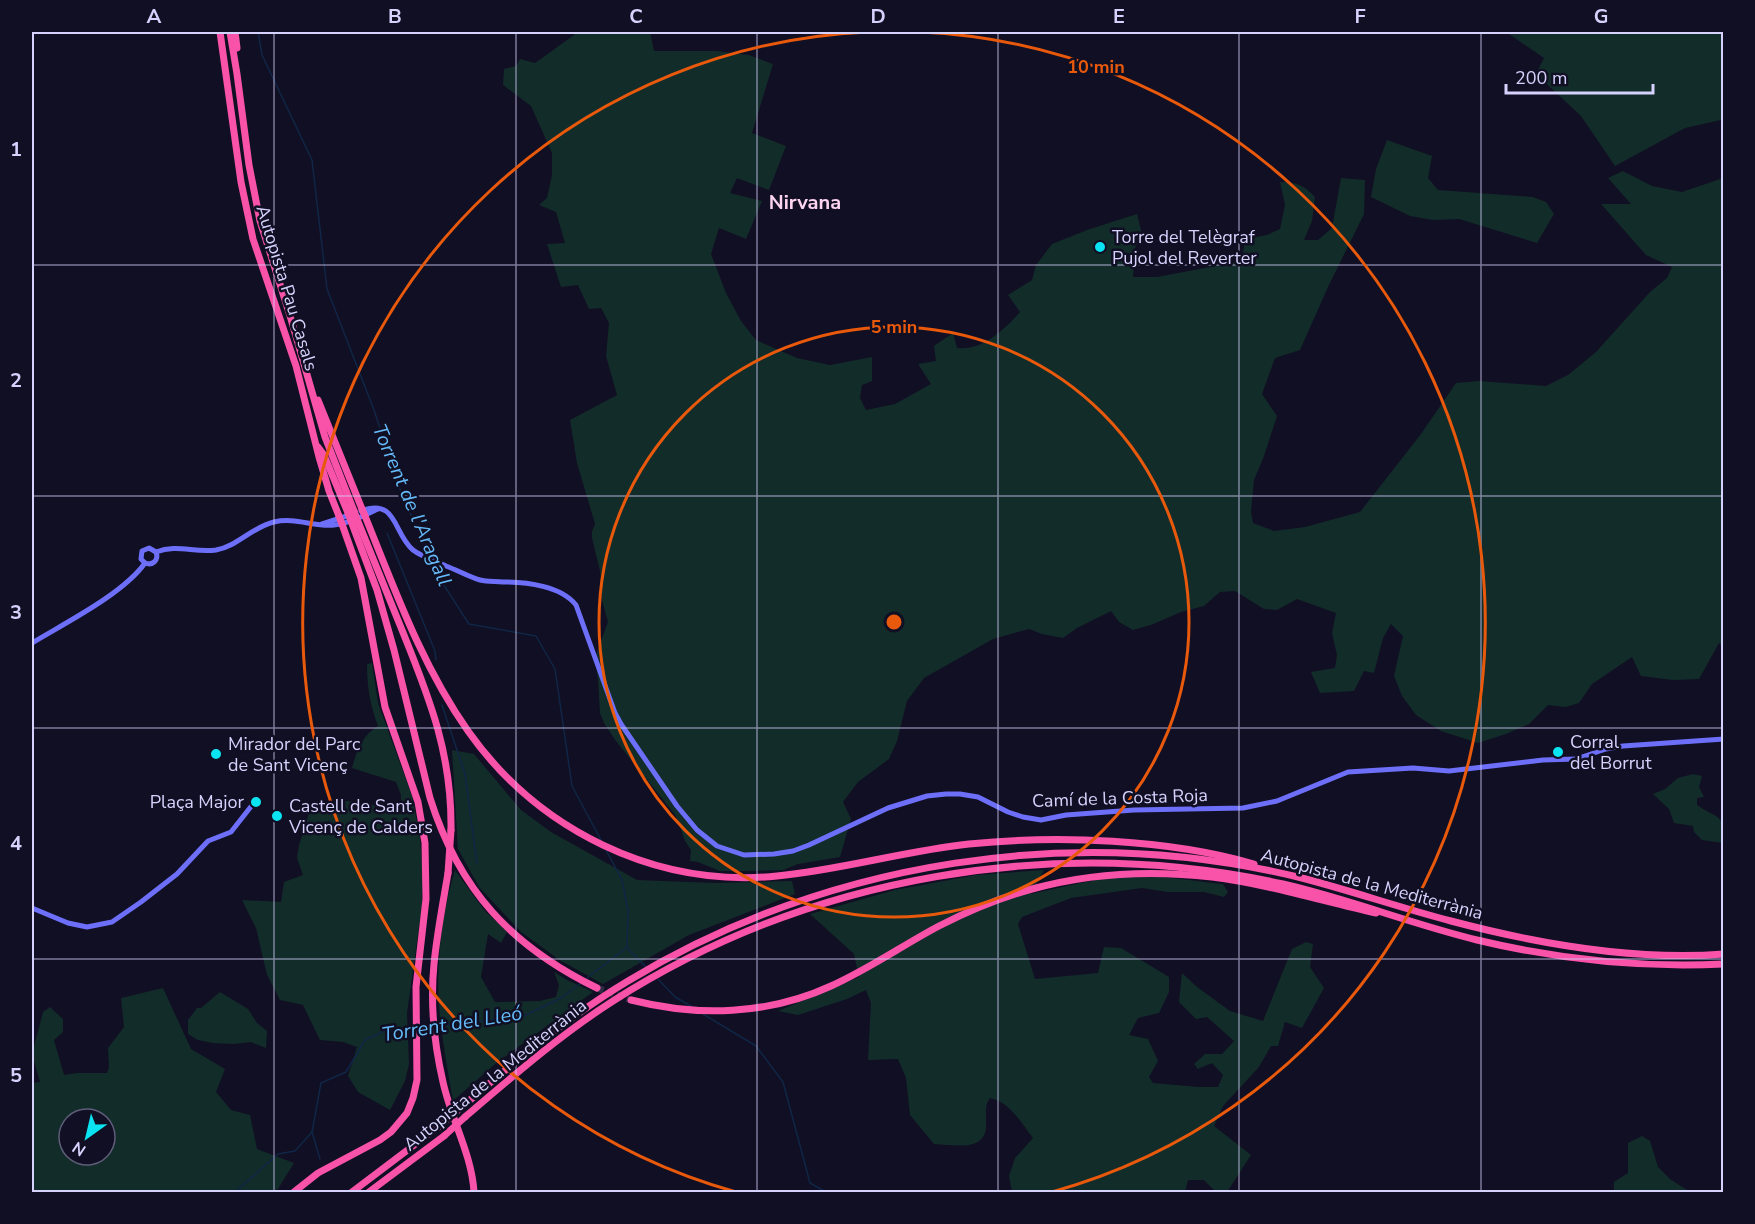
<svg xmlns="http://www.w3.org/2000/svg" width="1755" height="1224" font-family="'Nunito Sans',sans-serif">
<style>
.green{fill:#122c2a;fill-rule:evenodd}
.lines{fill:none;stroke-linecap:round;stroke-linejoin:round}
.stream{stroke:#102646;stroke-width:1.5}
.highway-tunnel{stroke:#2e2c44;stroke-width:7;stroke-dasharray:7 3.5;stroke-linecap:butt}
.secondary{stroke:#6d6ff9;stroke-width:5}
.highway{stroke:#f852a9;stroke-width:7}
.highway-bridge{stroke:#f852a9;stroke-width:7}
.grid{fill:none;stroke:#d5d2fd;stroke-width:1.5;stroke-opacity:0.55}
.ring{fill:none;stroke:#e8590c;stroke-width:3}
.poi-dot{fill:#0ae4f2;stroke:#110f23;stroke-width:2}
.labels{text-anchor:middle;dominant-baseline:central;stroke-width:5;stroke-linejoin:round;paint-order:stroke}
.poi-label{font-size:18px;fill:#d5d2fd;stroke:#110f23;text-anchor:start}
.street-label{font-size:18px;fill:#d5d2fd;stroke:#110f23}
.neighbourhood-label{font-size:20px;font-weight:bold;fill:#fdd4f0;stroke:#110f23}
.water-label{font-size:20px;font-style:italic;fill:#65baf9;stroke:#110f23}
.centre{fill:#e8590c;stroke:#110f23;stroke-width:3}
.ring-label{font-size:18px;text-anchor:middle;font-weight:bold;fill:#e8590c;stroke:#110f23;stroke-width:5;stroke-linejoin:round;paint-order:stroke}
.neatline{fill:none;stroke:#d5d2fd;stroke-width:2}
.grid-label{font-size:20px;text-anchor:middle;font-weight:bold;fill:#d5d2fd}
</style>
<rect width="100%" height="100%" fill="#110f23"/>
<g class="green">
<path d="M576,32H650L654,51H717L749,55L773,64L752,133L786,146L769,190L737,178L730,193L762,201L746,239L719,228L711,254L726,293L741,321L756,340L797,358L830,365L872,357V381L862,385L860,398L866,410L895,404L931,384L918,364L936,361L934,346L953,333L957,348C982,351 1004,330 1020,312L1008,295L1032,280L1036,265L1052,244L1087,230L1137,214L1142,234L1135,248L1133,277H1157L1242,261L1245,239L1267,235L1280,229L1285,205L1280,182C1296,182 1304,185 1315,197L1312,221L1304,240H1318L1332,228L1341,178L1365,180L1364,214L1328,287L1300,350L1275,358L1262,394L1277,416L1264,456L1254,480L1251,512L1253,523L1274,531L1305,527L1360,512L1421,434L1456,383L1479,381L1546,386L1568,375L1596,352L1650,292L1667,278L1672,267L1646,255L1601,204H1631L1608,178L1623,171L1652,186L1682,192L1723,178V647L1719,643L1699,679L1673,680L1641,676L1632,657L1592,684L1579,703L1566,707L1548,705L1529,724L1506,734L1478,743L1441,731L1416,715L1402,696L1394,676L1403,636L1391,624L1383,638L1374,673L1364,671L1354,691L1320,693L1311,672L1335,668L1337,655L1332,633L1336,613L1297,599L1277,610L1264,609L1235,591L1220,592L1204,606L1181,612L1151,625L1133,630L1119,622L1111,611L1077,628L1063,638L1042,634L1029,629L993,639L924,678L907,701L897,741L889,759L858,782L843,802L851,819L840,857L798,864L783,870L742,871H720L698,862L690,861L691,850L685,841L676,816L616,741L604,723L600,713L598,679L595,657L608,622L602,600L600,571L592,538V531L595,524L577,463L570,420L617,395L606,356L609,323L601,308L589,309L578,285L561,287L547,244L565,243L556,212L539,205L547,198L549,189L552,175V153L531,106L503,85L504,69L516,66L520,59L535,63L574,35Z"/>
<path d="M1506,32H1723V122L1721,120L1685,128L1615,166L1581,116L1536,74L1544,58Z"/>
<path d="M1387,140L1432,156L1428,178L1438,190L1533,197L1546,202L1554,214L1537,243L1459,219L1433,220L1410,216L1371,197L1376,169Z"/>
<path d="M372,663L378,703L412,796L420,837L423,879L422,906L407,1013L409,1064L405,1081L390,1110L358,1092L348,1076L357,1047L343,1042L320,1040L303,1005L280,1000L267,975L256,928L242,900L281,902L284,882L303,875L297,858L299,845L311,807L340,800L401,809V795L396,782L352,768C356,752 363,734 378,726C370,705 367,686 367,664Z"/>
<path d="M452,750L474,754L521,810L551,832L637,880L715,883L792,881L795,894L689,935L603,984L561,961L521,932L479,887L458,849Z"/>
<path d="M1693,774L1702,776L1699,787L1704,797L1697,798V805C1719,820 1724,812 1723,843L1702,840L1694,832L1693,826L1674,823L1669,809L1653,794L1665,789L1678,778Z"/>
<path d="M455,870L484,910L507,932L501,943L488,934L481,977L495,1002L540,1001L556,997L559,985L554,972L567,980L593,992L495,1064L453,1101C448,1073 443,1045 440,1017C435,969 441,916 455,870Z"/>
<path d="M1044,870L1031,894C1063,887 1094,879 1126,876C1159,874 1191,881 1223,884L1228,892L1224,897L1204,892H1168L1142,888L1071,898L1022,917L1018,924L1035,979L1098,973L1104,947L1121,948L1169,977V992L1159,1013L1138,1018L1129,1035L1148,1039L1158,1061L1149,1077L1153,1083L1198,1087H1218L1223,1075L1212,1063L1198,1069L1194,1064L1205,1054H1222L1234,1041L1207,1017L1196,1019L1179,1002L1182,973L1197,987L1230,1011L1263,1021L1292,949L1306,942L1313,944L1310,967L1324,988L1302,1028L1285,1022L1278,1046H1271L1259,1067L1223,1106L1214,1126L1251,1155L1227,1192H1216L1204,1180H1188L1185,1192H1012L1009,1176L1015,1158L1033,1138C1021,1123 1010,1102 990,1098C985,1105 986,1110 986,1120C989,1153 957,1145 934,1144L910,1115L906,1078L898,1059L868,1060L871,1003L866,990L847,999L798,1015L778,1011L859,977L854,954L810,914L895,890L976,875Z"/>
<path d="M163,988L191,1049L225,1069L216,1092L231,1110L250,1115L257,1149L294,1163L276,1192H32V1083L40,1082L32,1054L43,1012L50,1007L63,1019V1032L54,1040L64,1075L77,1073H107L109,1067L108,1048L124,1027L121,998ZM69,1119H105V1155H69Z"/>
<path d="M220,992L248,1009L257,1023L267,1031L266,1048L251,1042L234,1044L213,1043L198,1040L188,1034V1020L197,1008H201Z"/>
<path d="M1642,1136L1650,1141L1658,1167L1670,1179L1690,1192H1614V1182L1628,1173V1143Z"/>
</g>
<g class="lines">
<g class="stream">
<path d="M258,32L262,55L312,160L327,289L374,410L402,495L430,557"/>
<path d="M387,533L435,651L436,660"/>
<path d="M432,562L438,576L469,624L536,636L555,669L572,786L601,840"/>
<path d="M442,705L465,774L477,864"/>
<path d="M606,850L622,880L628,911L627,948L646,967"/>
<path d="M587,978L626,948"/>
<path d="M658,979L675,997L691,1006"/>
<path d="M703,1014L756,1046L783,1082L810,1183L826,1192"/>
<path d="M437,1026L524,1016L561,998L581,983"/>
<path d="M419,1028L432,1026"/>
<path d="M312,1132L320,1159"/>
<path d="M235,1192L278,1154L295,1151L312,1132L321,1083L346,1072L365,1040L382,1032L414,1028"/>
</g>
<path class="highway-tunnel" d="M597,988L631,1000"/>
<g class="secondary">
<path d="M361,511C397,497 393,533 413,550C422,557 436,561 446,566C457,570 469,577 480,580C488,582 496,581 503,582C527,582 561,586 576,605L615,713L621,724L677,806L697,830L717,846L744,855L774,854L793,851L809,845L888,808L927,796L946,794H960L978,797L1008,812L1023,817L1041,820L1066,815L1134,810L1243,808L1277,801L1348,772L1413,768L1449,771L1543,760L1576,759L1606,749L1623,746L1724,739"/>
<path d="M322,524L353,514"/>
<path d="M156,552C177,544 194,553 216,550C238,546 252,527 274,522C295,517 314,527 334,525C348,524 365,515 378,509"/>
<path d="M145,563L141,559L142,551L149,548L156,552"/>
<path d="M145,563C153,566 159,560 156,552"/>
<path d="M32,643C65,623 123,594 145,563"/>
<path d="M32,908L68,923L87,927L112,922L141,902L177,874L208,841L231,832L253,804"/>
</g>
<g class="highway">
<path d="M220,32L241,182L253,239L296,366L319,457L329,491L339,516"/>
<path d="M230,32L237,74L249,165L260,221L291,319L325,437L354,511"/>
<path d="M235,32L237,48"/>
<path d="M318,400L362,509"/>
<path d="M318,447L324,455L348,513"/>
<path d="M365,516C395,590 422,666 468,731C538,830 655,888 777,876C841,870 904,851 969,844C1058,835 1168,839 1254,864"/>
<path d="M357,519C373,558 388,596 404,635C431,702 452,756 451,830"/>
<path d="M351,521L377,590L394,650L430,798C459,890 511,946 597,988"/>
<path d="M448,873C443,903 437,933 434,964C430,1004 434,1043 443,1082C451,1119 472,1155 474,1192"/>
<path d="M631,1000C698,1017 768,1015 831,986C869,969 903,945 939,926C968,911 999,898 1032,889C1090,873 1151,870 1212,877C1268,884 1322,901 1376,913"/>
<path d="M463,1106C515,1061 568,1017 628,981C829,860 1075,822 1302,878C1352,891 1401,908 1451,921C1538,944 1634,961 1724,954"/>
<path d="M465,1117C513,1076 560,1035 613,1001C811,875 1055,834 1283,884C1349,899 1411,924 1477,940C1556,959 1642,968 1724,964"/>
<path d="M294,1192L318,1173L380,1140L391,1132L407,1113L413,1098L417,1080L416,987L426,899L425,843L418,802L385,707L361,578L342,524"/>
<path d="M352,1192L438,1127"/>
<path d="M369,1192L444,1136"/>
</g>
<g class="highway-bridge">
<path d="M362,509L365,516"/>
<path d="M354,511L357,519"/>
<path d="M348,513L351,521"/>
<path d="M339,516L342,524"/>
<path d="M448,873L451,830"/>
<path d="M438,1127L463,1106"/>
<path d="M444,1136L465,1117"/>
</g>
</g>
<path class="grid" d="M274,32V1192M516,32V1192M757,32V1192M998,32V1192M1239,32V1192M1481,32V1192M32,265H1724M32,496H1724M32,728H1724M32,959H1724"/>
<g class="ring">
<circle cx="894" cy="622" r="295"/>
<path d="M736 1192A591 591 0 0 1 868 32M920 32A591 591 0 0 1 1052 1192"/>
</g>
<g class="poi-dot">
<circle cx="1100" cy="247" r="6"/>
<circle cx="1558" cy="752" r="6"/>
<circle cx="216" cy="754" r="6"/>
<circle cx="256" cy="802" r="6"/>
<circle cx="277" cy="816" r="6"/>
</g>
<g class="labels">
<g class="poi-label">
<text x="1112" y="237">Torre del Telègraf<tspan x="1112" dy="21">Pujol del Reverter</tspan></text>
<text x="1570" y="742">Corral<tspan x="1570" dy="21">del Borrut</tspan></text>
<text x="228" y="744">Mirador del Parc<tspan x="228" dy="21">de Sant Vicenç</tspan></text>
<text x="244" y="802" text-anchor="end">Plaça Major</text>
<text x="289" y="806">Castell de Sant<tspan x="289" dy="21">Vicenç de Calders</tspan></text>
</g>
<g class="street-label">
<text transform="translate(287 288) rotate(73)">Autopista Pau Casals</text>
<text transform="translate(1120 798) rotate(-2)">Camí de la Costa Roja</text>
<text transform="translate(1372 884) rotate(15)">Autopista de la Mediterrània</text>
<text transform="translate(495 1075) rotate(-39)">Autopista de la Mediterrània</text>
</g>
<g class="neighbourhood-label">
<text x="805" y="202">Nirvana</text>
</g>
<g class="water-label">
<text transform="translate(412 505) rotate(67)">Torrent de l'Aragall</text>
<text transform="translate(452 1024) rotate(-9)">Torrent del Lleó</text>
</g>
</g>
<circle cx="894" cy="622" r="9" class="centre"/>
<g class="ring-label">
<text x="1096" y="73">10 min</text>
<text x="894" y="333">5 min</text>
</g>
<rect width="1755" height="1224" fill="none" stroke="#110f23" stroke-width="66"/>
<g transform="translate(87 1137) rotate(214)"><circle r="28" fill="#110f23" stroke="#5f5d7a" stroke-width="1.5"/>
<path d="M0-4.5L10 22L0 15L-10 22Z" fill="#0ae4f2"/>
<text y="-9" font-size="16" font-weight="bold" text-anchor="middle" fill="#d5d2fd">N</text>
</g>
<path d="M1506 84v9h147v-9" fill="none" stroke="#d5d2fd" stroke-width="3"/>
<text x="1515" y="84" font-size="18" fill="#d5d2fd" stroke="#110f23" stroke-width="4.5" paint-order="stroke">200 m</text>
<rect x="33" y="33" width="1689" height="1158" class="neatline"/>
<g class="grid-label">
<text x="154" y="23">A</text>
<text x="395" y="23">B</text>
<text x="636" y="23">C</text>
<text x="878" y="23">D</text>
<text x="1119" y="23">E</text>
<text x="1360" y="23">F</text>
<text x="1601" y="23">G</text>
<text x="16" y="156">1</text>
<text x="16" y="387">2</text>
<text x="16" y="619">3</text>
<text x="16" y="850">4</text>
<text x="16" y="1082">5</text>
</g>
</svg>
